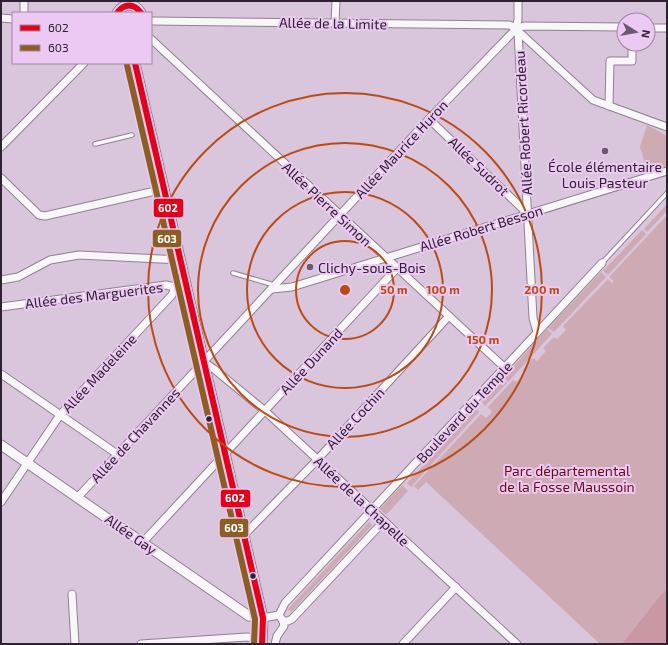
<svg xmlns="http://www.w3.org/2000/svg" width="668" height="645" font-family="'Exo 2',sans-serif">
<style>
.green{fill:#ceabb4}
.forest{fill:#ca98a2}
.lines{fill:none;stroke-linecap:round;stroke-linejoin:round}
.lane-casing{stroke:#8f8091;stroke-width:5.5}
.street-casing{stroke:#8f8091;stroke-width:9}
.secondary-casing{stroke:#8f8091;stroke-width:11}
.lane{stroke:#f9f6fa;stroke-width:3.5}
.street{stroke:#f9f6fa;stroke-width:7}
.secondary{stroke:#f9f6fa;stroke-width:9}
.bus-1-casing{stroke:#ecc9f2;stroke-width:9}
.bus-2-casing{stroke:#ecc9f2;stroke-width:9}
.bus-1{stroke:#e2001a;stroke-width:6}
.bus-2{stroke:#8d5e24;stroke-width:6}
.ring{fill:none;stroke:#ba4b15;stroke-width:2}
.poi-dot{fill:#6a5a6d;stroke:#ecc9f2;stroke-width:1.5}
.bus-dot{fill:#2e2131;stroke:#ecc9f2;stroke-width:1.5}
.labels{text-anchor:middle;dominant-baseline:central;stroke-width:4;stroke-linejoin:round;paint-order:stroke}
.street-label{font-size:14px;fill:#2e2131;stroke:#ecc9f2}
.poi-label{font-size:14px;fill:#2e2131;stroke:#ecc9f2}
.park-label{font-size:14px;fill:#670916;stroke:#ecc9f2}
.centre{fill:#ba4b15;stroke:#ecc9f2;stroke-width:2}
.ring-label{font-size:12px;text-anchor:middle;font-weight:bold;fill:#ba4b15;stroke:#ecc9f2;stroke-width:4;stroke-linejoin:round;paint-order:stroke}
.line-badge{stroke:#ecc9f2;stroke-width:1.5}
.badge-label{font-size:11px;text-anchor:middle;font-weight:bold;fill:#fff}
</style>
<rect width="100%" height="100%" fill="#d9c5dc"/>
<g class="green">
<path d="M647,125L667,136V167L648,173L640,147Z"/>
<path d="M667,204V211L647,232L644,229Z"/>
<path d="M667,215V644H600L426,482L418,490L414,486L481,414L486,418L492,412L488,407L513,380L517,382L526,373L523,370L533,358L537,361L546,351L543,348L554,337L557,339L566,330L563,326L608,279L612,283L614,281L609,277Z"/>
<path d="M642,230L646,234L608,275L603,271Z"/>
<path d="M601,272L606,277L554,332L548,328Z"/>
<path d="M547,329L552,334L508,382L504,377Z"/>
<path d="M503,379L507,383L485,406L482,402Z"/>
<path d="M476,409L479,412L411,487L407,483Z"/>
<path d="M402,485L408,491L386,515L380,509Z"/>
<path d="M369,522L372,525L367,531L291,612L288,609Z"/>
</g>
<path class="forest" d="M667,589V644H622L661,595Z"/>
<g class="lines">
<g class="lane-casing">
<g id="lane">
<path d="M141,133L150,131"/>
<path d="M95,144L132,135"/>
<path d="M602,263L667,193"/>
<path d="M233,273L274,285"/>
</g>
</g>
<g class="street-casing">
<g id="street">
<path d="M24,13V1"/>
<path d="M1,18L13,19"/>
<path d="M151,21L509,25L514,27"/>
<path d="M335,23L336,1"/>
<path d="M516,27L518,20V1"/>
<path d="M518,28L524,26L624,27"/>
<path d="M648,28H667"/>
<path d="M518,31L593,100L667,127"/>
<path d="M518,32L533,318L537,332"/>
<path d="M151,39L505,368"/>
<path d="M609,106L610,61H632V44"/>
<path d="M429,119L528,214"/>
<path d="M1,147L84,63"/>
<path d="M1,178L34,210L39,215L45,216L164,189"/>
<path d="M1,280L18,277L50,260L79,255L181,260"/>
<path d="M272,289L292,287L667,171"/>
<path d="M1,307L166,285L175,287L186,284"/>
<path d="M204,362L214,369L265,411L517,644"/>
<path d="M1,374L117,454"/>
<path d="M78,497L429,119L513,32"/>
<path d="M1,502L60,415L172,295L175,287"/>
<path d="M243,536L317,460L449,316"/>
<path d="M143,542L397,268"/>
<path d="M72,594L75,644"/>
<path d="M279,615L285,603L602,263"/>
<path d="M263,618L279,615L283,621H288L292,619L384,521"/>
<path d="M141,644L247,637L263,639"/>
<path d="M275,644L277,636L284,626L283,621"/>
<path d="M403,644L456,587"/>
</g>
</g>
<g class="secondary-casing">
<g id="secondary">
<path d="M117,13C123,3 135,2 141,13"/>
<path d="M135,63L263,618L262,644"/>
<path d="M1,445L249,616L263,618"/>
</g>
</g>
<use href="#lane" class="lane"/>
<use href="#street" class="street"/>
<use href="#secondary" class="secondary"/>
<g class="bus-1-casing">
<g id="bus-1">
<path d="M117,13C124,3 134,3 141,13"/>
<path d="M135,63L263,618L262,644"/>
</g>
</g>
<g class="bus-2-casing">
<path id="bus-2" d="M127,65L255,619L254,644"/>
</g>
<use href="#bus-1" class="bus-1"/>
<use href="#bus-2" class="bus-2"/>
</g>
<g class="ring">
<circle cx="345" cy="290" r="49"/>
<circle cx="345" cy="290" r="98"/>
<circle cx="345" cy="290" r="147"/>
<circle cx="345" cy="290" r="197"/>
</g>
<g class="poi-dot">
<circle cx="605" cy="151" r="4"/>
<circle cx="310" cy="267" r="4"/>
</g>
<g class="bus-dot">
<circle cx="209" cy="419" r="3.5"/>
<circle cx="253" cy="576" r="3.5"/>
</g>
<g class="labels">
<g class="street-label">
<text transform="translate(333 23) rotate(1)">Allée de la Limite</text>
<text transform="translate(523 123) rotate(-93)">Allée Robert Ricordeau</text>
<text transform="translate(401 149) rotate(-47)">Allée Maurice Huron</text>
<text transform="translate(479 166) rotate(44)">Allée Sudrot</text>
<text transform="translate(327 204) rotate(43)">Allée Pierre Simon</text>
<text transform="translate(481 228) rotate(-17)">Allée Robert Besson</text>
<text transform="translate(94 295) rotate(-7)">Allée des Marguerites</text>
<text transform="translate(311 361) rotate(-47)">Allée Dunand</text>
<text transform="translate(99 373) rotate(-47)">Allée Madeleine</text>
<text transform="translate(464 412) rotate(-47)">Boulevard du Temple</text>
<text transform="translate(355 418) rotate(-47)">Allée Cochin</text>
<text transform="translate(135 435) rotate(-47)">Allée de Chavannes</text>
<text transform="translate(362 501) rotate(43)">Allée de la Chapelle</text>
<text transform="translate(131 534) rotate(35)">Allée Gay</text>
</g>
<g class="poi-label">
<text x="605" y="166">École élémentaire<tspan x="605" dy="16">Louis Pasteur</tspan></text>
<text x="318" y="267" text-anchor="start">Clichy-sous-Bois</text>
</g>
<g class="park-label">
<text x="567" y="470">Parc départemental<tspan x="567" dy="16">de la Fosse Maussoin</tspan></text>
</g>
</g>
<circle cx="345" cy="290" r="6" class="centre"/>
<g class="ring-label">
<text x="394" y="294">50 m</text>
<text x="443" y="294">100 m</text>
<text x="542" y="294">200 m</text>
<text x="483" y="344">150 m</text>
</g>
<g class="line-badge">
<rect x="153" y="198" width="31" height="20" rx="4" fill="#e2001a"/>
<rect x="152" y="229" width="30" height="19" rx="4" fill="#8d5e24"/>
<rect x="220" y="489" width="31" height="19" rx="4" fill="#e2001a"/>
<rect x="219" y="518" width="30" height="20" rx="4" fill="#8d5e24"/>
</g>
<g class="badge-label">
<text x="168" y="212">602</text>
<text x="167" y="243">603</text>
<text x="235" y="502">602</text>
<text x="234" y="532">603</text>
</g>
<rect width="668" height="645" fill="none" stroke="#2e2131" stroke-width="4"/>
<rect x="12" y="12" width="140" height="52" fill="#ecc9f2" stroke="#a086a5"/>
<rect x="20" y="25" width="20" height="6" fill="#e2001a" stroke="#a086a5"/>
<text x="48" y="32" font-size="12" fill="#2e2131">602</text>
<rect x="20" y="45" width="20" height="6" fill="#8d5e24" stroke="#a086a5"/>
<text x="48" y="52" font-size="12" fill="#2e2131">603</text>
<g transform="translate(636 32) rotate(101)"><circle r="19" fill="#ecc9f2" stroke="#a086a5"/>
<path d="M0-3L7 15L0 10L-7 15Z" fill="#6a5a6d"/>
<text y="-6" font-size="11" font-weight="bold" text-anchor="middle" fill="#2e2131">N</text>
</g>
</svg>
